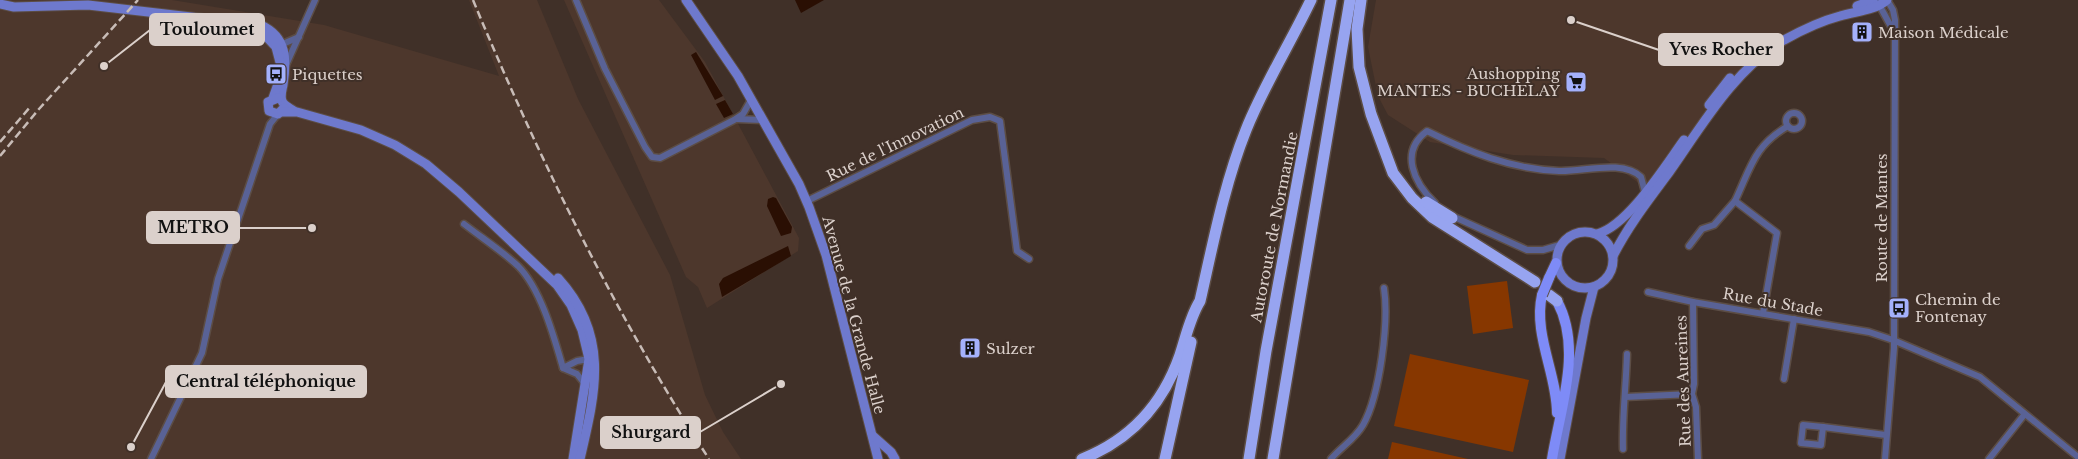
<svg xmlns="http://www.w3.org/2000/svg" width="2078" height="459" font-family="'Libre Baskerville',serif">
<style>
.built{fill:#4d372c}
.green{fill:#873700}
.water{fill:#2a0f03}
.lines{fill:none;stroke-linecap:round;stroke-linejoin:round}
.street-casing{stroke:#5c4d45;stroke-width:9}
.secondary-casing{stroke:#5c4d45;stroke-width:11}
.primary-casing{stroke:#5c4d45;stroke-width:12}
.highway-casing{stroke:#5c4d45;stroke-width:14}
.street{stroke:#596296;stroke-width:6}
.secondary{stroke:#6e79cd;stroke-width:9}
.primary{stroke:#7e8bf7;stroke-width:10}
.highway{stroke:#97a4f0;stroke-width:11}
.rail{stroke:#c8bcb7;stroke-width:2.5;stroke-dasharray:8 4;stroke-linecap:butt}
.primary-bridge-casing{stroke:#5c4d45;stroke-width:12;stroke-linecap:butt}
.primary-bridge{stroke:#7e8bf7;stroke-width:10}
.labels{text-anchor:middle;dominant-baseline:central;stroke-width:4;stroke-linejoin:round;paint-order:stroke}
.poi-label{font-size:15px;fill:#dbd0cb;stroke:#403028;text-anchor:start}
.street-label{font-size:15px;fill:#dbd0cb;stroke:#403028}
.leader{fill:none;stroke:#dbd0cb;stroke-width:2}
.callout-dot{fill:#dbd0cb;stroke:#403028;stroke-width:2}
.callout{fill:#dbd0cb;stroke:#dbd0cb;stroke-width:2}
.callout-label{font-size:16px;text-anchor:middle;font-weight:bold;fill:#111}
</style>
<rect width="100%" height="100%" fill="#403028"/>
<g class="built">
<path d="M0,0H172L324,25L499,76L469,0H537L578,99L670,275L705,395L723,432L741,459H0Z"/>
<path d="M564,0H659L705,62L799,238L798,251L707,308L698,287L686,277Z"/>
<path d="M1376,0H1889L1817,26L1753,67L1651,192L1604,158L1513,155L1430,142L1388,115L1378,96L1368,47Z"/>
</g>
<g class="green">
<path d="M1507,281L1513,328L1473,334L1467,286Z"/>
<path d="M1410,354L1529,380L1513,452L1394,426Z"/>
<path d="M1392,442L1468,459H1388Z"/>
</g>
<g class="water">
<path d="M795,0H824L801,13Z"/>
<path d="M696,52L723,96L715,100L691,55Z"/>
<path d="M725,100L733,114L724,118L716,104Z"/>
<path d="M773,197L776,198L792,227L791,233L781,236L767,206L768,199Z"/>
<path d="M788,246L791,256L722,297L719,284L723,278Z"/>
</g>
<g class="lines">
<g class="street-casing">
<g id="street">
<path d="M576,0L605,69L645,147L652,157L660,158L734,120L743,114L751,100"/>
<path d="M1877,1L1893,30"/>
<path d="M278,46L299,37"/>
<path d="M286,65L315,0"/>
<circle cx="1794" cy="121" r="8"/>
<path d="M737,119L762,120"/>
<path d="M807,201L972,120L990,117L1000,121L1017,251L1029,259"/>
<path d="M1435,203C1414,183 1399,152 1427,131C1469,152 1511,169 1559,171C1584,172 1622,159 1641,177L1645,192"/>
<path d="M1450,215L1527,250H1543L1560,245"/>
<path d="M464,224C482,238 502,251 518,266C541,289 554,337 563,368L577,374L585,384"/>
<path d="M1689,246L1702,229L1714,225L1735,201"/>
<path d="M1648,292L1693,302L1869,332L1893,340L1980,377L2078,457"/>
<path d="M1693,302L1694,384L1692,394L1696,407L1698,459"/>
<path d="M1763,313L1777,233L1735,201C1751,167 1754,146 1788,126"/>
<path d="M563,368L577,361L589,359L591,363"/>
<path d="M1784,379L1794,319"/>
<path d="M1625,397L1692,394"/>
<path d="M1803,425L1823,427L1821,445L1801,443Z"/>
<path d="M1823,427L1886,435"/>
<path d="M1623,449C1622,417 1626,387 1627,354"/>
<path d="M151,459L202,353L218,279L270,124L278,114"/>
<path d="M1331,459C1341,447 1355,439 1363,425C1380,395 1389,322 1384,288"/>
<path d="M1885,459L1894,348L1895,20L1893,10L1887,0"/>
<path d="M1989,459L2024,415"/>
</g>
</g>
<g class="secondary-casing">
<g id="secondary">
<path d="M686,0L738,76L799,184L809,207L826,255L878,459"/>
<path d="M0,4L14,7L88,5L261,25C287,37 287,60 283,85C282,90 280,96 282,101C284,106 290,108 294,111"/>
<path d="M1857,6L1873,0"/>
<path d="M261,31L276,47L281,66"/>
<path d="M273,98L279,81"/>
<path d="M278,98L268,102L269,111L278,114L284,108"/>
<path d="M1709,105L1730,78"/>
<path d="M282,112H297L361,130L395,145L426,164L459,192L557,285L571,305L582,330L589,359L573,459"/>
<circle cx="1585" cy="260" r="28"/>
<path d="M1597,234C1628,226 1665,166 1684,140"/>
<path d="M1613,256C1628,226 1650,198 1670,171C1703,124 1734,70 1784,40C1802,30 1821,21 1840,16C1856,11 1874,11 1887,0"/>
<path d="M558,278C610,335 596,391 580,459"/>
<path d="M873,436L891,452L895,459"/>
<path d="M1560,459L1586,318L1594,287"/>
</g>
</g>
<g class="primary-casing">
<g id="primary">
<path d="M1549,278L1556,263"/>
<path d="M1542,295C1533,334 1557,374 1557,413"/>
<path d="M1552,459C1560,409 1583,349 1557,301"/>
</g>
</g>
<g class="highway-casing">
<g id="highway">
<path d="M1361,0L1357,29L1359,67L1371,114L1393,173L1412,198L1432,217L1535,282"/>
<path d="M1426,202L1452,218"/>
<path d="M1549,295L1557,301"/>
<path d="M1082,459C1130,440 1163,404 1180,355C1186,337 1190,317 1200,301C1213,244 1224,185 1246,130C1264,85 1290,44 1311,0"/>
<path d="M1165,459L1191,342"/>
<path d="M1249,459L1266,351L1331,0"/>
<path d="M1273,459L1350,0"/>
</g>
</g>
<use href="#street" class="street"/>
<use href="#secondary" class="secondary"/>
<use href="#primary" class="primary"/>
<use href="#highway" class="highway"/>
<g class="rail">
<path d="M473,0C539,159 615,314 709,459"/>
<path d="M0,142L31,106"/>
<path d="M0,156L39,109L138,0"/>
</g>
<g class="primary-bridge-casing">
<path id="primary-bridge" d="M1542,295L1549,278"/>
</g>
<use href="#primary-bridge" class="primary-bridge"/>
</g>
<defs>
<g id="building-square" transform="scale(1.125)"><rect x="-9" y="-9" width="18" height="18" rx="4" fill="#a4b1fc" stroke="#403028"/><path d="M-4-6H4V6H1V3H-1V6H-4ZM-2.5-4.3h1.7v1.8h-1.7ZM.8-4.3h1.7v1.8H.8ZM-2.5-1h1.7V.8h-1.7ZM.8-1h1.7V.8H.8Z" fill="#111"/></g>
<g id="bus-square" transform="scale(1.125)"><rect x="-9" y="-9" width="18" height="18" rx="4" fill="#a4b1fc" stroke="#403028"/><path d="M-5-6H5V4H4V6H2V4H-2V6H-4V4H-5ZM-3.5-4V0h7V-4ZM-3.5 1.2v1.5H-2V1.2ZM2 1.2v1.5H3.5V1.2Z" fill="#111"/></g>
<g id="supermarket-square" transform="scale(1.125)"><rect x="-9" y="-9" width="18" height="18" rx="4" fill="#a4b1fc" stroke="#403028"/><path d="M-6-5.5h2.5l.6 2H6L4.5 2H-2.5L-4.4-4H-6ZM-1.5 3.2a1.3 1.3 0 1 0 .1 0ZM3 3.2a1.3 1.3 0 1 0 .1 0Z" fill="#111"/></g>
</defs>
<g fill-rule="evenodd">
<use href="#building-square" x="1862" y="32"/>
<use href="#bus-square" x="276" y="74"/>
<use href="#supermarket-square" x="1576" y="82"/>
<use href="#bus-square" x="1899" y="308"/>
<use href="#building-square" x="970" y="348"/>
</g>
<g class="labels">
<g class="poi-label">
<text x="1878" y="32">Maison Médicale</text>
<text x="1560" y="73" text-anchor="end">Aushopping<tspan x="1560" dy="17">MANTES - BUCHELAY</tspan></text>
<text x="292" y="74">Piquettes</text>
<text x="1915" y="299">Chemin de<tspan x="1915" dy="17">Fontenay</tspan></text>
<text x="986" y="348">Sulzer</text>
</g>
<g class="street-label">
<text transform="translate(895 144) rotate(-26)">Rue de l'Innovation</text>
<text transform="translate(1881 218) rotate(-90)">Route de Mantes</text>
<text transform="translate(1274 227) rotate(-79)">Autoroute de Normandie</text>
<text transform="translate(1773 302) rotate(10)">Rue du Stade</text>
<text transform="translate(854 315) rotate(75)">Avenue de la Grande Halle</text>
<text transform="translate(1683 381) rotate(-92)">Rue des Aureines</text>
</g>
</g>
<path class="leader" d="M104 66L150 30M1571 20L1659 50M312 228L239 228M131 447L166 382M781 384L700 432"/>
<g class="callout-dot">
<circle cx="104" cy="66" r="5"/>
<circle cx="1571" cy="20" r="5"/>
<circle cx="312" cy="228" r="5"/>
<circle cx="131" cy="447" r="5"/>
<circle cx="781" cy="384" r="5"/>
</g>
<g class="callout">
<rect x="150" y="14" width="114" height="31" rx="5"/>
<rect x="1659" y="34" width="124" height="31" rx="5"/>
<rect x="147" y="212" width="92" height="31" rx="5"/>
<rect x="166" y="366" width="200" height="31" rx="5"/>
<rect x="601" y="417" width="99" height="31" rx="5"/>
</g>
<g class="callout-label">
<text x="207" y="35">Touloumet</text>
<text x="1721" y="55">Yves Rocher</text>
<text x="193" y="233">METRO</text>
<text x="266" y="387">Central téléphonique</text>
<text x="651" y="438">Shurgard</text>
</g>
</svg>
